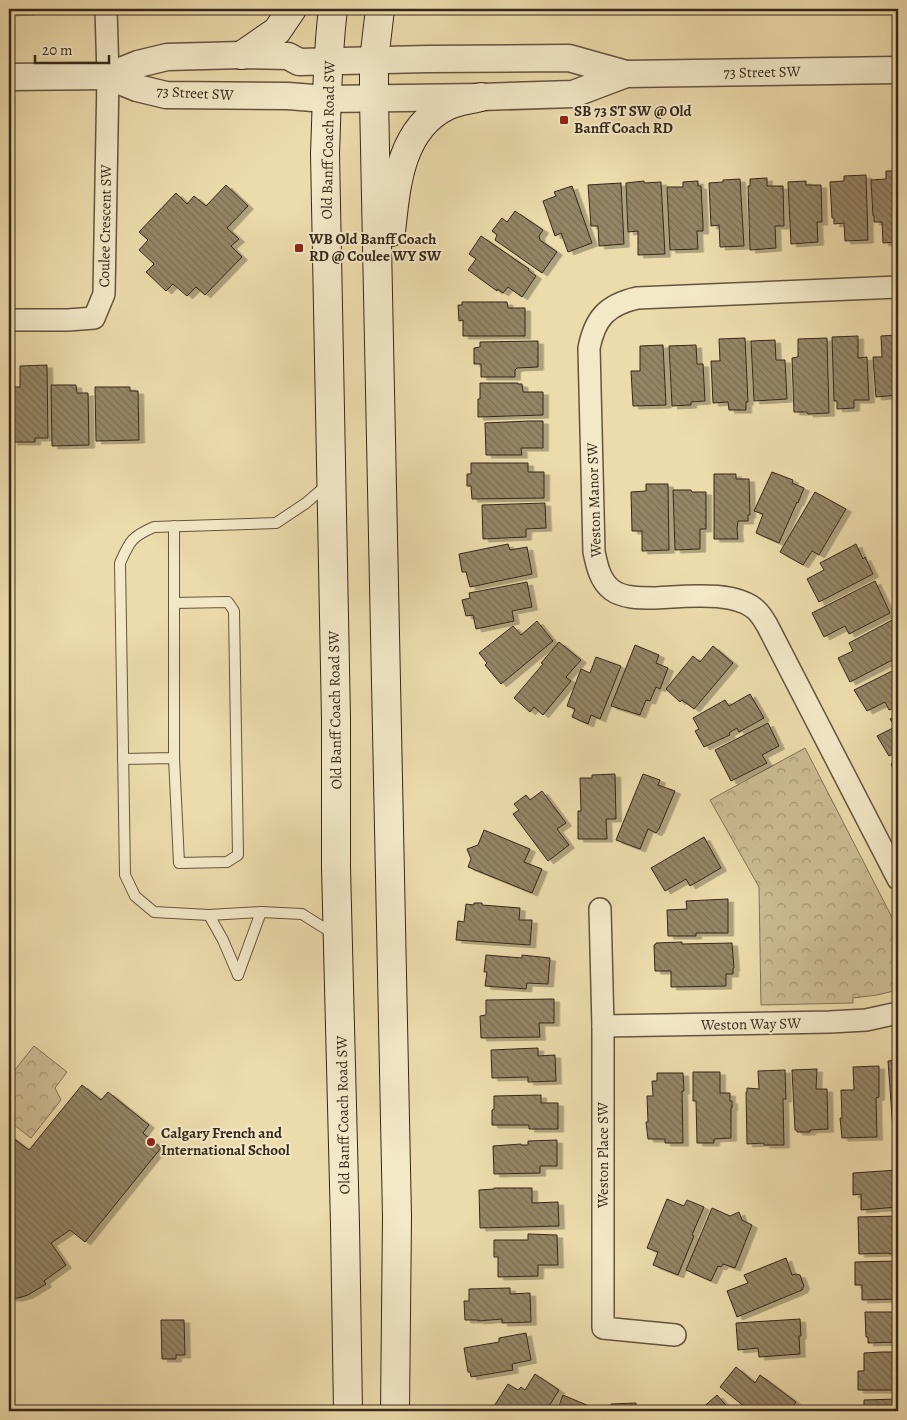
<svg xmlns="http://www.w3.org/2000/svg" width="907" height="1420" font-family="Alegreya,serif">
<style>
.forest{fill:url(#forest-crowns);stroke:#827257}
.building{fill:url(#building-back-hatch);stroke:#37271b;filter:url(#shadow)}
.lines{fill:none;stroke-linecap:round;stroke-linejoin:round}
.service-casing{stroke:#64543f;stroke-width:12}
.minor-casing{stroke:#64543f;stroke-width:24}
.tertiary-casing{stroke:#64543f;stroke-width:29}
.secondary-casing{stroke:#37271b;stroke-width:30}
.service{stroke:#f3e8c8;stroke-width:10}
.minor{stroke:#f3e8c8;stroke-width:21}
.tertiary{stroke:#f3e8c8;stroke-width:26}
.secondary{stroke:#f3e8c8;stroke-width:28}
.poi-dot{fill:#8f2418;stroke:#f3e8c8;stroke-width:2}
.labels{text-anchor:middle;dominant-baseline:central;stroke-width:4;stroke-linejoin:round;paint-order:stroke}
.street-label{font-size:15px;fill:#37271b;stroke:#f3e8c8}
.poi-label{font-size:15px;font-weight:bold;fill:#37271b;stroke:#f3e8c8;text-anchor:start}
</style>
<defs>
<pattern id="forest-crowns" width="20" height="18" patternUnits="userSpaceOnUse" patternTransform="scale(1.25)"><rect width="20" height="18" fill="#cdbc93"/><path d="M2 6a3 3 0 1 1 6 0M12 15a3 3 0 1 1 6 0" fill="none" stroke="#a79977"/></pattern>
<pattern id="building-back-hatch" width="6" height="6" patternUnits="userSpaceOnUse" patternTransform="scale(1.25)"><rect width="6" height="6" fill="#958566"/><path d="M-1 5l2 2M0 0l6 6M5-1l2 2" fill="none" stroke="#7a6d53"/></pattern>
<filter id="shadow"><feDropShadow dx="5.5" dy="3" stdDeviation="0" flood-color="#0004"/></filter>
</defs>
<rect width="100%" height="100%" fill="#ecdbab"/>
<filter id="stains"><feTurbulence type="fractalNoise" baseFrequency=".004" numOctaves="4"/><feColorMatrix values="0 0 0 0 .2 0 0 0 0 .09 0 0 0 0 .02 0 0 0 .5 -.17"/></filter>
<radialGradient id="worn" r=".72"><stop offset=".6" stop-color="#630" stop-opacity="0"/><stop offset="1" stop-color="#630" stop-opacity=".3"/></radialGradient>
<g class="forest">
<path d="M805,748L898,929V990L877,995L853,998V1003L761,1005L759,887L710,800Z"/>
<path d="M34,1046L67,1072L55,1088L61,1100L31,1138L9,1121V1077Z"/>
</g>
<g class="building">
<path d="M9,9H29V12L9,13Z"/>
<path d="M886,171H898V242L883,243L882,222H874V216H873L871,180L886,179Z"/>
<path d="M866,175L868,240L845,241L844,223L834,224V218H832L830,182L844,181V176Z"/>
<path d="M767,178V186H783L784,226H775L776,248L750,250L748,186H750V179Z"/>
<path d="M740,179L744,246L720,247L719,225L711,226L709,183L723,182V180Z"/>
<path d="M644,181V183L661,182L665,254L638,255V231L628,232L626,183Z"/>
<path d="M698,181V186H701L703,224V231H697L698,249L670,250L667,187H683V182Z"/>
<path d="M806,181V185H821L822,222H817L818,242L791,244L788,182Z"/>
<path d="M621,183L624,244L599,246L598,226H591L588,185Z"/>
<path d="M226,185L248,206L227,228L239,239L231,246L242,257L205,295L196,287L187,296L173,284L166,291L146,272L154,264L139,250L148,240L139,232L176,193L187,204L194,196L206,206Z"/>
<path d="M572,186L592,243L568,252L561,233L555,236L543,201L556,196L554,192Z"/>
<path d="M515,211L543,230L539,236L540,240L557,252L542,273L495,240L497,235L492,231L502,218L507,222Z"/>
<path d="M481,236L529,269L528,270L536,276L522,297L508,287L503,293L497,289V291L468,270L476,259L469,254Z"/>
<path d="M462,302H507L508,308H525V336H463V320L459,321L458,305H462Z"/>
<path d="M898,335V395L876,397L873,357H882L881,336Z"/>
<path d="M858,336V358L867,357L869,400H854V408L837,409V401H834L832,337Z"/>
<path d="M745,338L748,402H746V410H729L728,402L713,403L711,361H720L719,339Z"/>
<path d="M827,338L829,413L808,414L807,412H794L792,358L798,357V339Z"/>
<path d="M775,340L776,360H785L787,399L754,401L751,341Z"/>
<path d="M538,341V367L517,368L515,370V377H481V364H474V348L480,347V342Z"/>
<path d="M663,345L666,405L633,406L631,371H640V346Z"/>
<path d="M696,345L697,364H703L705,401L691,402V405L672,406L669,346Z"/>
<path d="M47,365L48,438H35V442H12V387H20V366Z"/>
<path d="M480,383H518V384H522L523,392H543V415L478,417V399H480Z"/>
<path d="M51,385H76L77,393H88L89,445L52,446Z"/>
<path d="M95,387H130V391H138L139,440L96,441Z"/>
<path d="M529,421H543V448H521L522,455H486L485,423Z"/>
<path d="M471,463H528V472H544V498L472,499L471,486H467V474H471Z"/>
<path d="M772,472L793,480L792,483L804,488L798,503L797,502L779,543L756,533L763,514L754,511Z"/>
<path d="M714,474H736V479H749L750,515H748V521H738L737,529L738,539H714Z"/>
<path d="M646,484H668L669,550L642,551V531H632L631,492L646,491Z"/>
<path d="M673,490H691L692,492H706V529H700V549L675,550Z"/>
<path d="M815,492L846,509L819,555L812,551L803,565L780,552Z"/>
<path d="M545,503L546,528L526,529V537L483,539L482,505Z"/>
<path d="M508,544L510,550L527,547L532,574L470,587L466,572H462L459,554Z"/>
<path d="M856,544L863,559L865,557L873,574L819,602L807,579L824,570L820,563Z"/>
<path d="M875,581L890,613L849,634L845,626L824,637L812,613Z"/>
<path d="M527,582L532,607L512,611L514,621L476,629L473,615L466,616L462,600L470,598L469,593Z"/>
<path d="M896,618L898,623V657L850,682L838,658L853,651L849,643Z"/>
<path d="M537,621L553,641L501,684L485,665L487,663L479,653L513,626L521,635Z"/>
<path d="M559,642L581,660L566,677L571,681L543,715L534,707L530,712L514,698L543,664L541,663Z"/>
<path d="M635,645L659,655L656,663L668,668L660,689L656,687L650,701L646,700L640,715L611,706Z"/>
<path d="M713,646L733,663L694,709L682,700L680,702L666,689L693,656L700,662Z"/>
<path d="M596,657L621,666L600,719L591,715L588,724L572,717L575,709L567,706L581,669L590,673Z"/>
<path d="M898,668V706L889,710L885,702L867,711L854,690Z"/>
<path d="M750,694L764,718L739,732L737,728L729,733L730,735L704,747L695,731L699,729L693,718L725,700L729,706Z"/>
<path d="M898,715V751L889,756L877,736L895,727L890,719Z"/>
<path d="M768,723L779,746L762,755L767,763L731,781L715,750Z"/>
<path d="M898,760V780L891,764Z"/>
<path d="M615,774L616,819H606L607,839H578V811H581L580,778H592V775Z"/>
<path d="M643,774L660,780L658,785L675,791L659,829L656,833L648,829L640,849L616,840Z"/>
<path d="M542,791L566,823L557,829L569,845L548,861L513,814L519,810L514,804L526,795L530,800Z"/>
<path d="M484,830L530,849L524,862L542,869L532,893L468,867L471,859L467,849L478,845Z"/>
<path d="M704,837L721,868L690,886L686,879L665,891L651,868Z"/>
<path d="M728,899V933H696V936H668L667,910L687,909L686,901Z"/>
<path d="M474,903H482V905L520,908L519,920H532L530,945L456,940L458,921L464,922L466,904L474,905Z"/>
<path d="M682,942V944L732,943L734,968H733V974H726V986L671,987V971H655L654,945L656,944V943Z"/>
<path d="M486,955L522,958V955L550,958L548,984L527,983L526,989L485,986L487,972H484Z"/>
<path d="M554,999V1023H539L540,1037L481,1038L480,1016L486,1015V1000Z"/>
<path d="M538,1048V1056L555,1055L556,1081L528,1082V1077L492,1078L491,1050Z"/>
<path d="M898,1060V1130H893L888,1061Z"/>
<path d="M879,1066V1097L876,1098L877,1137L842,1138L840,1118H842L841,1090H854L853,1067Z"/>
<path d="M817,1069L816,1089H827L828,1129L810,1130V1132H797V1130H795L792,1070Z"/>
<path d="M785,1070L786,1099H783L784,1145H764V1143L747,1144L746,1092H747V1088L759,1089L758,1071Z"/>
<path d="M693,1072H720V1093H730V1101H732V1108H731V1138L714,1139V1143H697L696,1101H693Z"/>
<path d="M657,1073H683L684,1091H682L683,1143H665V1139H648L646,1122H648L647,1096H653L652,1081H657Z"/>
<path d="M82,1085L101,1100L108,1092L149,1125L143,1133L161,1148L85,1242L70,1230L51,1243L66,1265L44,1281L46,1284L28,1295L18,1298H9V1135L29,1150Z"/>
<path d="M541,1095V1103H558V1129H529V1125H492V1110L494,1109V1096Z"/>
<path d="M557,1140V1166H540V1173L494,1174L493,1146L521,1144V1145H528V1141Z"/>
<path d="M898,1170V1207L861,1210V1194L853,1195V1173Z"/>
<path d="M494,1188H532V1203L558,1202L559,1226L480,1228L479,1190L494,1189Z"/>
<path d="M667,1199L684,1206L687,1200L704,1207L692,1235L694,1236L678,1275L653,1265L658,1252L647,1248Z"/>
<path d="M712,1208L730,1216L739,1212L742,1220L752,1225L735,1268L723,1264L721,1267L718,1266L711,1281L686,1270Z"/>
<path d="M898,1216V1253L889,1254V1253L859,1254L858,1217Z"/>
<path d="M528,1234L557,1235L558,1265H538V1276L498,1277V1257H494V1240H528Z"/>
<path d="M786,1258L792,1275L796,1274L800,1275L804,1286L802,1290L737,1317L727,1291L748,1283L744,1275Z"/>
<path d="M898,1261V1299L862,1300V1285H855V1262Z"/>
<path d="M510,1288V1294L530,1293L531,1322L502,1323V1319L478,1321V1320H465L464,1301H469V1289Z"/>
<path d="M865,1312H898V1342L868,1343V1337H866Z"/>
<path d="M800,1319L801,1336H799L800,1354L759,1357L758,1348L738,1350L736,1323Z"/>
<path d="M161,1320H184L185,1355H176V1359H162Z"/>
<path d="M526,1333L531,1360L512,1364L513,1370L471,1377L470,1372H468L464,1348L499,1342V1338Z"/>
<path d="M882,1352H898V1390H858V1371H864V1353Z"/>
<path d="M736,1367L755,1383L760,1375L796,1402L789,1411H750L720,1387Z"/>
<path d="M535,1374L559,1390L546,1411H491L508,1384L518,1390L521,1387L525,1390Z"/>
<path d="M563,1395L589,1406L587,1411H557Z"/>
<path d="M717,1395L731,1411H699Z"/>
<path d="M898,1399V1411H864V1400Z"/>
<path d="M636,1403V1411H611V1404Z"/>
<path d="M669,1407L670,1411H643V1410Z"/>
</g>
<g class="lines">
<g class="service-casing">
<g id="service">
<path d="M328,484L306,503L276,523L154,527C131,537 130,541 120,563L125,875L135,896L154,912L209,915L261,912L302,914L334,934"/>
<path d="M174,526V603"/>
<path d="M123,759L174,758L179,863L227,862L238,855L234,611L228,602L174,603V758"/>
<path d="M209,915L223,940L238,975"/>
<path d="M238,975L261,912"/>
</g>
</g>
<g class="minor-casing">
<g id="minor">
<path d="M898,287L637,298C607,305 595,318 589,348L594,552C597,566 600,581 612,590C623,598 640,598 653,598C681,597 737,589 758,612C761,615 764,620 767,625L898,879"/>
<path d="M9,320H68L94,318L104,294L108,76L106,9"/>
<path d="M600,909L603,1026V1328L675,1335"/>
<path d="M603,1026L830,1022L866,1020L898,1013"/>
</g>
</g>
<g class="tertiary-casing">
<g id="tertiary">
<path d="M108,76L137,88L166,95L288,96L326,99L481,97L573,94L626,74"/>
<path d="M9,77L108,76L138,64L167,57L242,55L288,56L299,62L428,59L569,58L626,74L898,70"/>
</g>
</g>
<g class="secondary-casing">
<g id="secondary">
<path d="M333,9C327,57 327,105 325,153L336,719V867L345,1225L348,1411"/>
<path d="M380,9L374,60V99L397,1217L395,1411"/>
<path d="M242,55L277,31L292,9"/>
<path d="M391,232C396,186 400,129 447,106C457,101 470,100 481,97"/>
</g>
</g>
<use href="#service" class="service"/>
<use href="#minor" class="minor"/>
<use href="#tertiary" class="tertiary"/>
<use href="#secondary" class="secondary"/>
</g>
<g class="poi-dot">
<rect x="559" y="115" width="10" height="10" rx="2.5"/>
<rect x="294" y="243" width="10" height="10" rx="2.5"/>
<circle cx="151" cy="1142" r="5"/>
</g>
<g class="labels">
<g class="street-label">
<text transform="translate(762 72) rotate(-1)">73 Street SW</text>
<text transform="translate(195 93) rotate(3)">73 Street SW</text>
<text transform="translate(328 140) rotate(-89)">Old Banff Coach Road SW</text>
<text transform="translate(105 226) rotate(-89)">Coulee Crescent SW</text>
<text transform="translate(594 500) rotate(-92)">Weston Manor SW</text>
<text transform="translate(335 710) rotate(-91)">Old Banff Coach Road SW</text>
<text transform="translate(751 1024) rotate(-1)">Weston Way SW</text>
<text transform="translate(343 1115) rotate(-91)">Old Banff Coach Road SW</text>
<text transform="translate(603 1155) rotate(-90)">Weston Place SW</text>
</g>
<g class="poi-label">
<text x="574" y="111">SB 73 ST SW @ Old<tspan x="574" dy="17">Banff Coach RD</tspan></text>
<text x="309" y="239">WB Old Banff Coach<tspan x="309" dy="17">RD @ Coulee WY SW</tspan></text>
<text x="161" y="1133">Calgary French and<tspan x="161" dy="17">International School</tspan></text>
</g>
</g>
<rect width="907" height="1420" fill="none" stroke="#ecdbab" stroke-width="30"/>
<rect x="10" y="10" width="887" height="1400" fill="none" stroke="#37271b" stroke-width="2.5"/>
<rect x="15" y="15" width="877" height="1390" fill="none" stroke="#37271b"/>
<path d="M35 55v8h74v-8" fill="none" stroke="#37271b" stroke-width="2.5"/>
<text x="42" y="55" font-size="15" fill="#37271b" stroke="#f3e8c8" stroke-width="4" paint-order="stroke">20 m</text>
<rect width="100%" height="100%" filter="url(#stains)"/>
<rect width="100%" height="100%" fill="url(#worn)"/>
</svg>
